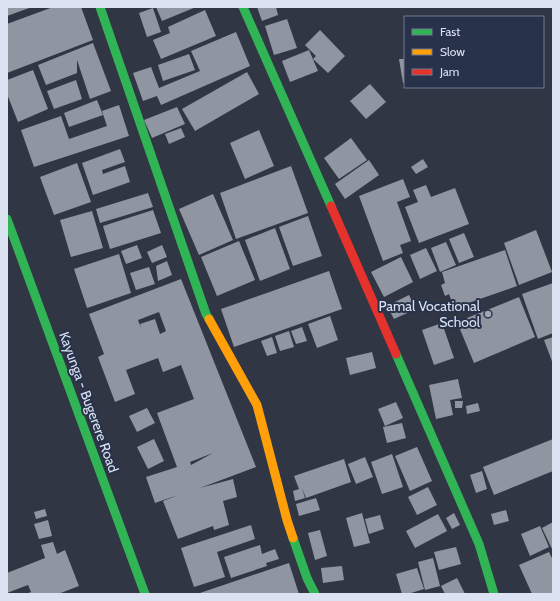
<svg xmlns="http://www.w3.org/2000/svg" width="560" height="601" font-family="Cabin,sans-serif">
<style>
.building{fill:#9096a1;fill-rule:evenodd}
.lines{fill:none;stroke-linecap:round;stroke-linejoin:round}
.fast{stroke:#30b455;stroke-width:9}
.slow{stroke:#ff9f0a;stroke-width:9}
.jam{stroke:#e5322d;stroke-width:9}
.poi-dot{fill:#9fa6b5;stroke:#28334b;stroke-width:1.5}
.labels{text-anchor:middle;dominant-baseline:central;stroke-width:4;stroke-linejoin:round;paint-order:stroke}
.poi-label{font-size:14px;fill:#dbe2f2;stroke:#28334b;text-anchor:end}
.street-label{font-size:14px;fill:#dbe2f2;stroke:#28334b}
</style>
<rect width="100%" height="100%" fill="#303643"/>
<g class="building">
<path d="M7,7H32L7,16Z"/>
<path d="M53,7H81L93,40L7,73V24Z"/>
<path d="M156,7H196L162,21Z"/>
<path d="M257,7H276L278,15L262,21Z"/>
<path d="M153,8L161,32L147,37L139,13Z"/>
<path d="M205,10L216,36L161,59L153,40L170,33L168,27Z"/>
<path d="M287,19L297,48L274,55L265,26Z"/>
<path d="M320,30L345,56L328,73L313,59L316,56L305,45Z"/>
<path d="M236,32L250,66L161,105L157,96L143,101L133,73L151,67L159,88L200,71L191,51Z"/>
<path d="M93,43L111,91L90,99L77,60V73L46,85L38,65Z"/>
<path d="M309,50L318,71L290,82L282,61Z"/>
<path d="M189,54L195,70L163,81L158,65Z"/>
<path d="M399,59H405V83H403Z"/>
<path d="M33,70L48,109L18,122L7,94V80Z"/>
<path d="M247,72L259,94L195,131L182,109Z"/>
<path d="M76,80L82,99L54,109L47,91Z"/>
<path d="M370,84L386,102L366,119L350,101Z"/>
<path d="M97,100L103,115L69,127L64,113Z"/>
<path d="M119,105L129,136L34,167L21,130L61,116L69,139L107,126L102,111Z"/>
<path d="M177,107L185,124L152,138L144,120Z"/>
<path d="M181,128L185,137L169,144L165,134Z"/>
<path d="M259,130L274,166L245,179L230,143Z"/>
<path d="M351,138L367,160L339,179L324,158Z"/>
<path d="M120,149L125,162L102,170L103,174L125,166L130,182L93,195L82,163Z"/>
<path d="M423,159L428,167L416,174L411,167Z"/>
<path d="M369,160L379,175L345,199L335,184Z"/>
<path d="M77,163L91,202L54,215L40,177Z"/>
<path d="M291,166L308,213L236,239L220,193Z"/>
<path d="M403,179L410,197L397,202L411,241L400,245L403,253L383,261L359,196Z"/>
<path d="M426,185L431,197L455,188L469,224L419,243L405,207L418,202L413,190Z"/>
<path d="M148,193L153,207L100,223L96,209Z"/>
<path d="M213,194L233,240L199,255L179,209Z"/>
<path d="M153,210L161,233L110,249L103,226Z"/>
<path d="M92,211L103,248L71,257L60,220Z"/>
<path d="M308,216L322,256L293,266L279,227Z"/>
<path d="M275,228L290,269L260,281L245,240Z"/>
<path d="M536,230L552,272L519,285L504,243Z"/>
<path d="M464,233L474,257L459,263L449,239Z"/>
<path d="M239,241L255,280L217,296L201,257Z"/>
<path d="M446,242L456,265L440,272L431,248Z"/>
<path d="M137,245L142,258L126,264L121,251Z"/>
<path d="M162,245L167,257L152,263L147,252Z"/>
<path d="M426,248L437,271L420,279L410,255Z"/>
<path d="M505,250L517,286L454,308L449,294L445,296L441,285L445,283L442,272Z"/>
<path d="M119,254L131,293L87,308L74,269Z"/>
<path d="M401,257L413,282L384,297L371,272Z"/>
<path d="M167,261L172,275L158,281L156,266Z"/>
<path d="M149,267L155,284L136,290L130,273Z"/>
<path d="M329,271L342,309L234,347L221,309Z"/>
<path d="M181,279L256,467L200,488L233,479L237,497L223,501L229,525L214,530L213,526L178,539L163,501L178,495L155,503L146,477L177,467L157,413L194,399L181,365L163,372L158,358L126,370L135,394L115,402L98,357L104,354L89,314ZM159,312L166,331L160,334L155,319L140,324L141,328L138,320ZM213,453L191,465L190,462Z"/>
<path d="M553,283V333L538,339L522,294Z"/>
<path d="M409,295L416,309L394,319L387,306Z"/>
<path d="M519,297L535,337L474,363L457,322Z"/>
<path d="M330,316L338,340L317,348L308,324Z"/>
<path d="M442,323L454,358L434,365L422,330Z"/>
<path d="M302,327L307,341L296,344L291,331Z"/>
<path d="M289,331L294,347L280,351L275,336Z"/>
<path d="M272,337L277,353L267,356L261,341Z"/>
<path d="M553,337V364L544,340Z"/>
<path d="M372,352L376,368L350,375L346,358Z"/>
<path d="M458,379L462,398L450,400L453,415L436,419L429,385Z"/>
<path d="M455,401H463L462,408H455Z"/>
<path d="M396,402L403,418L385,426L378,409Z"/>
<path d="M478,403L480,411L467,414L466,406Z"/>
<path d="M147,408L155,423L137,432L129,416Z"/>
<path d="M402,423L406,438L387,443L383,427Z"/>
<path d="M154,439L164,461L148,469L137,447Z"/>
<path d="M553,439V471L494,495L483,467Z"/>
<path d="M417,447L432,481L410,491L395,456Z"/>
<path d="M392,454L403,487L382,494L371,462Z"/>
<path d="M365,457L373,477L356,484L348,464Z"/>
<path d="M344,459L351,482L306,498L302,488L305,498L295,501L293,491L299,489L294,476Z"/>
<path d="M482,471L487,489L476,493L470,475Z"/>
<path d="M428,487L437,505L417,515L408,497Z"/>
<path d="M316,498L320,510L299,516L296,504Z"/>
<path d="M45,509L47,516L36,519L34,512Z"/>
<path d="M506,510L509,521L494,525L491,514Z"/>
<path d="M362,513L370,543L354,547L346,518Z"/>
<path d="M454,513L460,525L452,529L446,518Z"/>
<path d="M438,514L447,531L415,548L406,531Z"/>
<path d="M380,515L384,529L369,534L365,519Z"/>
<path d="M48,520L52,536L39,539L34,524Z"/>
<path d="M553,522V551L542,528Z"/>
<path d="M251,525L255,539L217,552L225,577L194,587L181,548Z"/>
<path d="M540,526L549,547L530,556L521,534Z"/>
<path d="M320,530L327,556L315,560L308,533Z"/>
<path d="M53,542L57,554L65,550L79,586L58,594H26L31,592L28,585L7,593V573L45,558L41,545Z"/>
<path d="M260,545L262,554L275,549L279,559L266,563L267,566L231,578L224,557Z"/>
<path d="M456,547L461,564L439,570L434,552Z"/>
<path d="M549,552L553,560V594H532L519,565Z"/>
<path d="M433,558L440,586L425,590L418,562Z"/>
<path d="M289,563L299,594H197Z"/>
<path d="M342,566L344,580L323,583L321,568Z"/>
<path d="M417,568L424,589L408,594H402L396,574Z"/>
<path d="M457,578L465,594H445L441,586Z"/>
</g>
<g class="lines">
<g class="fast">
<path d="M100,7L206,314L209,319"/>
<path d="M243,7L331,206"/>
<path d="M7,219L145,594"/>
<path d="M396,354L479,544L494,594"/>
<path d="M293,538L307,578L315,594"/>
</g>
<path class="slow" d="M209,319L257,405L287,520L293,538"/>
<path class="jam" d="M331,206L396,354"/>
</g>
<circle class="poi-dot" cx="488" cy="314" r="4"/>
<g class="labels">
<g class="poi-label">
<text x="480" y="306">Pamal Vocational<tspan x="480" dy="16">School</tspan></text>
</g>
<g class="street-label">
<text transform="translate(89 402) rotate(70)">Kayunga - Bugerere Road</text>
</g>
</g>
<rect width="560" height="601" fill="none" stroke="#dbe2f2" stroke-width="16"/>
<rect x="404" y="16" width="140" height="72" fill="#28334b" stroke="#70798e"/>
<rect x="412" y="29" width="20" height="6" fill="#30b455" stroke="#70798e"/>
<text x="440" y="36" font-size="12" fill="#dbe2f2">Fast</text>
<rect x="412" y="49" width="20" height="6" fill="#ff9f0a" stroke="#70798e"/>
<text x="440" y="56" font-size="12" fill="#dbe2f2">Slow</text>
<rect x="412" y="69" width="20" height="6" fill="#e5322d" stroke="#70798e"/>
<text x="440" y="76" font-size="12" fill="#dbe2f2">Jam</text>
</svg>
